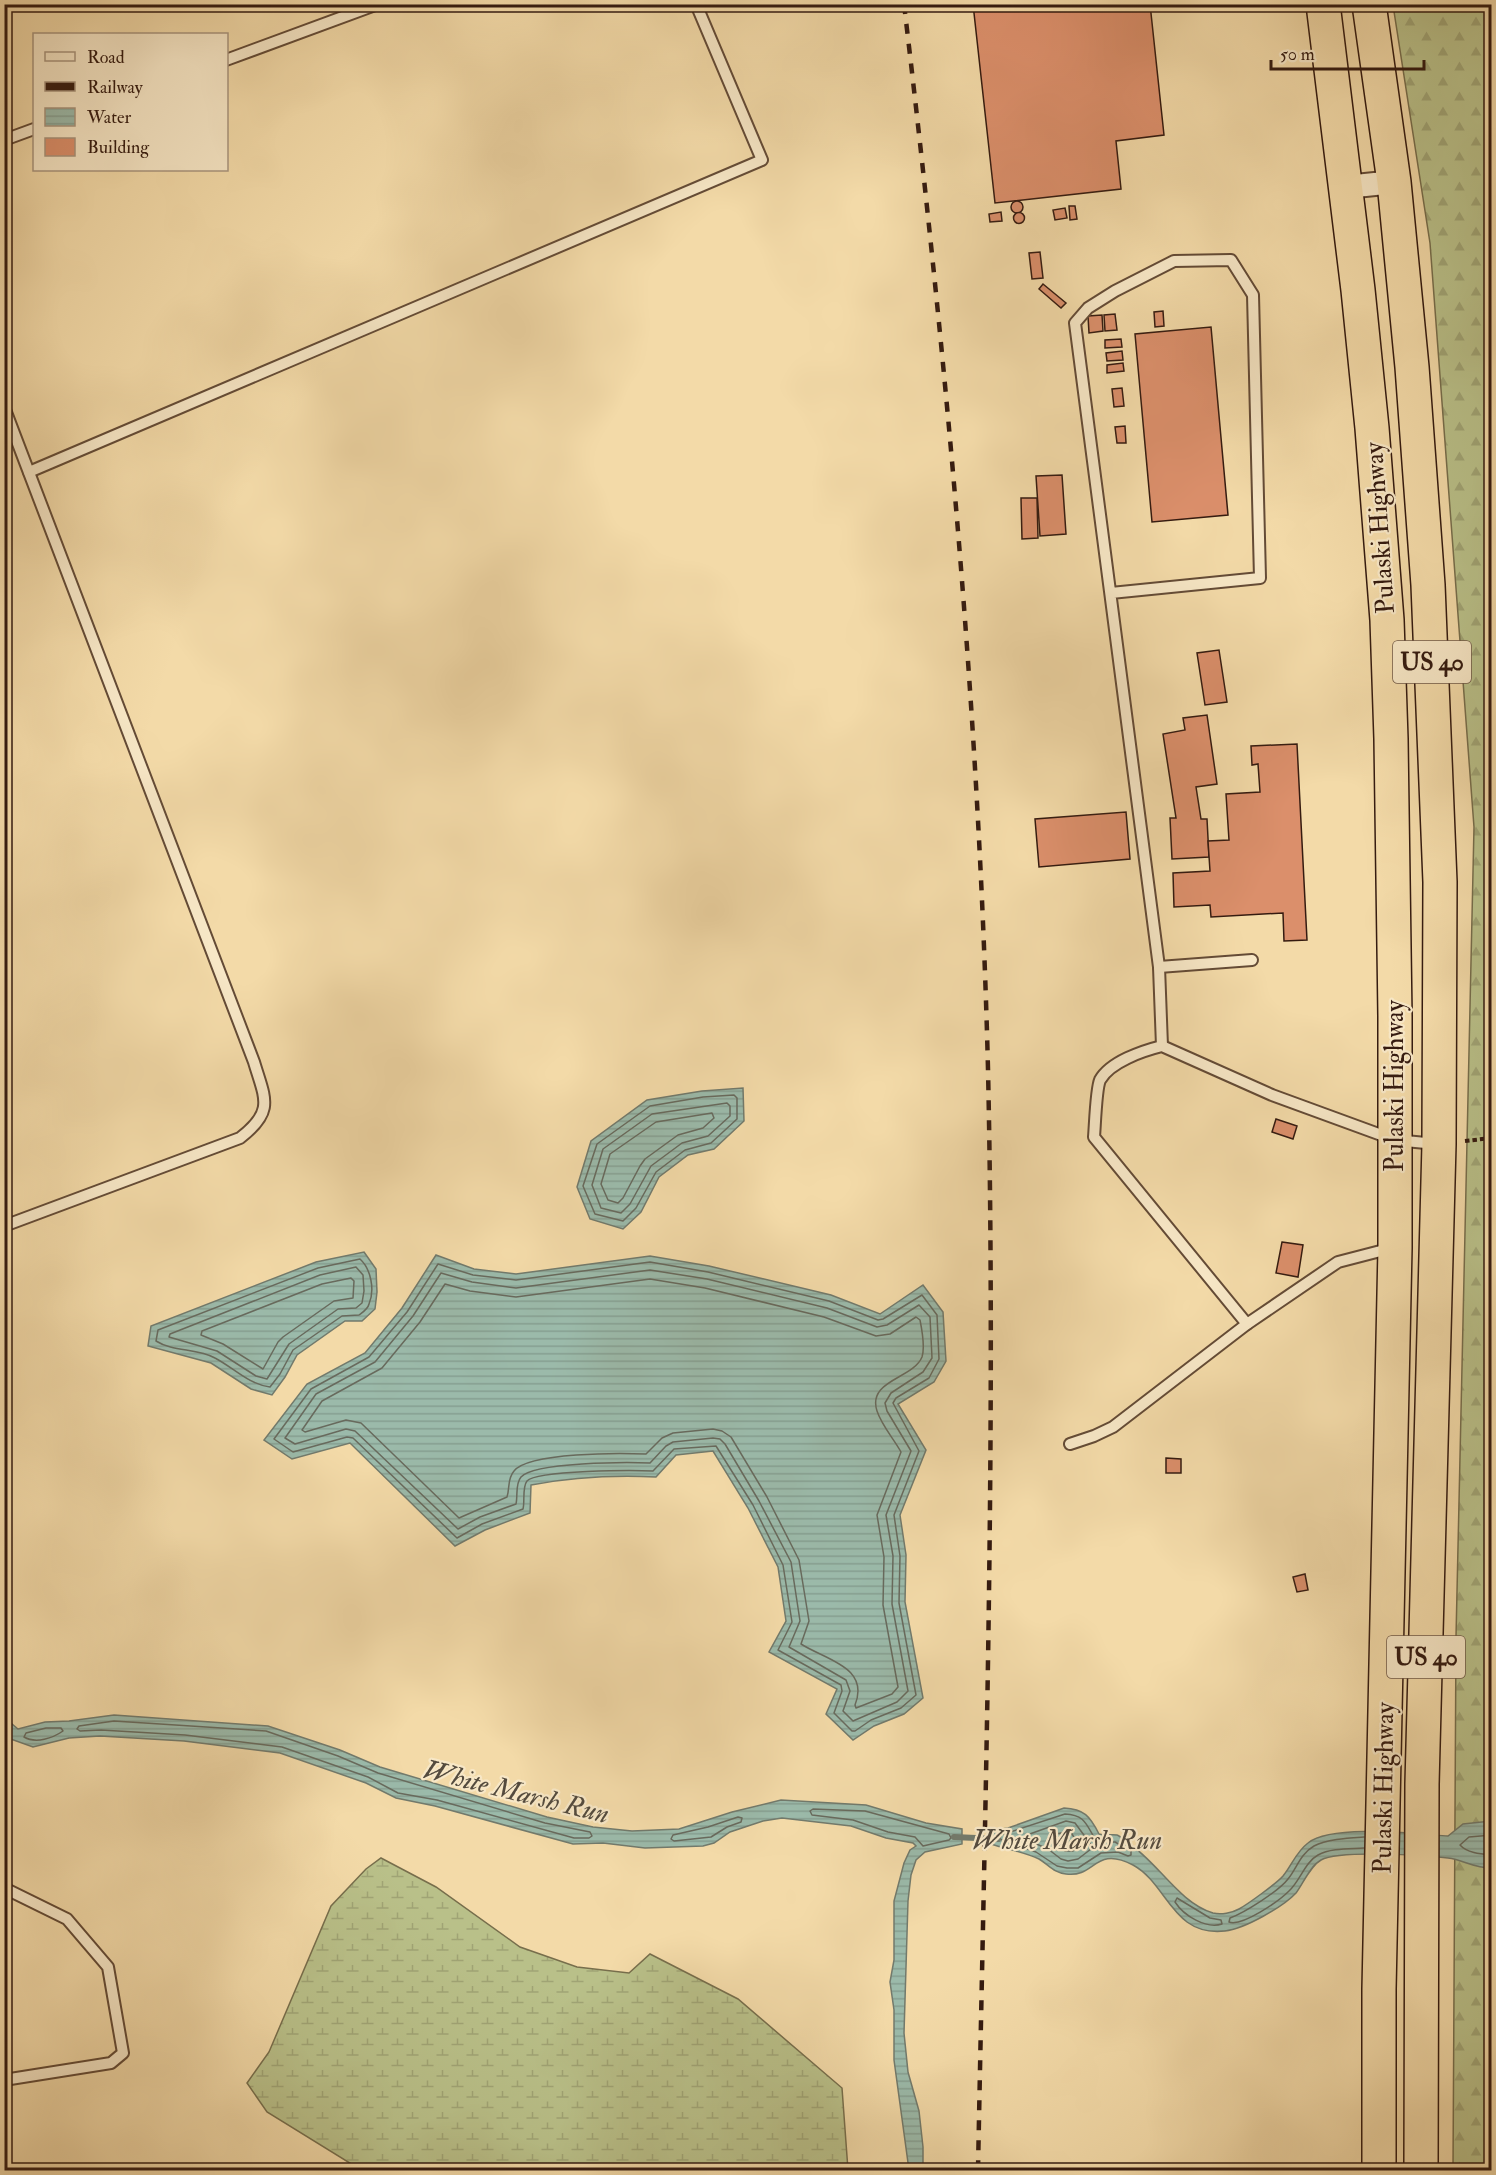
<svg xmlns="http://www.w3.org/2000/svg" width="1496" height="2175" font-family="'IM FELL Double Pica',serif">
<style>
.forest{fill:url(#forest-firs);stroke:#776e4c;stroke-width:1.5}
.wetland{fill:url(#wetland-marsh);stroke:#776e4c;stroke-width:1.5}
.water{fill:url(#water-rules);stroke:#727a6c;stroke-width:1.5}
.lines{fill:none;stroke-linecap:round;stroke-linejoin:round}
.shore{stroke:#686a5d;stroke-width:1.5}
.stream{stroke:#727a6c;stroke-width:6}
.building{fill:#db8f6b;stroke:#351b10;stroke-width:1.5}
.service-casing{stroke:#644b36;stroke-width:14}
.minor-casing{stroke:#644b36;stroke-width:26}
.trunk-casing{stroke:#351b10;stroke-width:36}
.path{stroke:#351b10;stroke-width:4;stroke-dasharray:4.5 3;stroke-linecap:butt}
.service{stroke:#f7e7c6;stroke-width:10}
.minor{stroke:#f7e7c6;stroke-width:22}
.trunk{stroke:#f3daa8;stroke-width:33}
.rail{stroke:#351b10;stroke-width:4.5;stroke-dasharray:10 10;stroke-linecap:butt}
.labels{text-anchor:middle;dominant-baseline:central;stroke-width:4.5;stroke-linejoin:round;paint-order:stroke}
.shield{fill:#f7e7c6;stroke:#6f5847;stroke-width:1.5}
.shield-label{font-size:24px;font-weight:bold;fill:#351b10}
.street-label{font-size:26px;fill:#351b10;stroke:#f7e7c6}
.water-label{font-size:27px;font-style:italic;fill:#544b3e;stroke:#f7e7c6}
</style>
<defs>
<pattern id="forest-firs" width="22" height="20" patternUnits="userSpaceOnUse" patternTransform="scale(1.5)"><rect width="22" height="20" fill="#b9c089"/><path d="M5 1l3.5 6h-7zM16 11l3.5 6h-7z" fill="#a0a475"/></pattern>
<pattern id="wetland-marsh" width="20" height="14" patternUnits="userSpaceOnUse" patternTransform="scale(1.5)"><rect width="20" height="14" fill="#b9c089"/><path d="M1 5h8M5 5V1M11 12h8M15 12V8" fill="none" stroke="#a0a475"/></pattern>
<pattern id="water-rules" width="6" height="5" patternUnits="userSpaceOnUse" patternTransform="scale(1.5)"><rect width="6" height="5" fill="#9bbaaa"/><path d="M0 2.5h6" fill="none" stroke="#869f91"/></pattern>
</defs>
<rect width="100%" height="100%" fill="#f3daa8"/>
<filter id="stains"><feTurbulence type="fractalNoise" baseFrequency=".00333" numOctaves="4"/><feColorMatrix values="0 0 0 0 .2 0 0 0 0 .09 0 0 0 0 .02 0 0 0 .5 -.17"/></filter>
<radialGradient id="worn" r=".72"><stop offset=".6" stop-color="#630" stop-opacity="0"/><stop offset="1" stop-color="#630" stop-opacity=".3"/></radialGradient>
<path class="forest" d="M1393,5H1492L1491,2170H1453L1456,1637L1474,827L1430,243Z"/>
<path class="wetland" d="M381,1858L436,1887L520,1947L577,1967L629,1973L650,1954L738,1999L842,2088L848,2170H361L267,2112L247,2083L269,2052L331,1906L366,1869Z"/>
<g class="water">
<path d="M743,1088L744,1121L714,1149L688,1155L659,1177L641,1212L623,1229L590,1219L577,1187L591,1141L647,1100L702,1091Z"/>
<path d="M364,1252L376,1269L377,1292L375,1309L362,1321H345L297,1355L285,1377L272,1395L251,1389L211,1363L148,1346L151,1326L316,1262Z"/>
<path d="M436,1255L474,1269L516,1274L650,1256L709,1266L831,1295L880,1314L923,1285L943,1312L946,1361L934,1382L898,1404L926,1450L900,1515L906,1555L905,1602L923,1698L904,1714L874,1726L853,1740L826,1714L837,1689L769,1652L786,1621L778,1567L748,1508L713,1451L676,1455L656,1477C614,1475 573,1477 531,1485L530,1513L485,1530L455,1546L350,1443L292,1459L264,1440L307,1384L365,1353L402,1308Z"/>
<path d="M114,1715L268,1726L340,1750L380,1767L547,1817L593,1827L632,1831L679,1829L732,1812L781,1800L866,1805L926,1823L962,1829V1844L925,1852L916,1860L911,1875L908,1901L904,2033L908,2072L919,2111L923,2147V2170H909L894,2060V2010L890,1982L894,1960V1901L904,1863L910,1850L916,1846L913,1843L886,1838L851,1826L782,1818L763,1821L730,1832L714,1843L703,1846L645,1848L603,1843L573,1844L435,1806L396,1798L366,1783L280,1753L184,1741L100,1736L69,1738L33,1747L5,1737V1718L18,1729L45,1722L69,1721Z"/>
<path d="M1064,1808C1084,1809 1090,1816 1099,1834C1105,1836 1111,1834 1117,1835C1120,1836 1125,1841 1128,1843C1157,1861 1179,1903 1213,1913C1221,1915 1232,1913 1239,1909C1248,1904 1277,1883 1283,1876C1292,1865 1296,1852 1308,1843C1332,1824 1417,1834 1448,1836L1463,1824L1491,1821L1492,1868C1473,1868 1464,1860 1448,1858C1424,1855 1339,1850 1321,1860C1310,1866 1303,1884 1296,1893C1283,1907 1244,1929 1225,1931C1172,1937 1168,1884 1133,1865C1094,1845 1096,1878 1066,1874C1054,1873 1049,1865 1039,1859C1024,1852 1006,1849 991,1844V1831L1008,1828Z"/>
</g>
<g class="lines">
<g class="shore">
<path d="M734,1095L737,1098V1119L711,1143L685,1150L656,1172L636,1208L623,1221L595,1214L583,1186L597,1144L650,1106L703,1097Z"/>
<path d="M727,1103L730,1106V1116L708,1136L682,1143L651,1166L630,1204L621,1213L601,1208L592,1185L603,1149L652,1114Z"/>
<path d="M712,1113L714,1118L703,1128L678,1135L645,1159L640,1166L623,1198L618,1203L608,1200L601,1184L610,1154L656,1122Z"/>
<path d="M360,1259C371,1269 375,1290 369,1304C368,1309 363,1312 359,1315L342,1316L293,1350L280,1374L270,1387C248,1384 234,1368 215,1358C197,1348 173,1352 156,1341L158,1330L318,1268Z"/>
<path d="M650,1262L708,1272L829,1301L878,1320L883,1319L922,1295L937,1315L939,1359L929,1378L896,1398L893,1403L919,1451L894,1515L900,1556L899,1603L916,1695L901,1708L871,1720L855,1731H852L834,1713L842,1691L841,1685L778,1650L792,1622L783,1565L753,1505L716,1446L674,1449L653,1471C635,1470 537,1470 527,1481C522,1487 525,1502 523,1509L482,1524L457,1538L353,1438L347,1437L293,1452L274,1439L311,1389L369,1357L407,1312L438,1264L473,1275L516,1280Z"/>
<path d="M356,1267L363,1275L364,1291L362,1303L356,1308L338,1309L289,1344L267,1379L256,1376L217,1351L169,1337L170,1334L320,1275Z"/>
<path d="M650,1270L707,1279L827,1308L877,1327L887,1325L919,1305L930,1317L932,1358L923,1372L891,1393L885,1403L887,1411L911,1451L886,1515L893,1556L892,1604L908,1691L897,1702L853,1721L843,1711L850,1691L846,1680L789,1647L800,1621L791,1562L759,1501L725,1444L720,1439L713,1438L673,1442L666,1446L650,1463C628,1462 534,1462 521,1477C515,1484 518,1495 516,1504L480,1517L458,1529L355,1431L346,1429L295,1444L285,1438L316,1394L375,1362L413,1316L441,1273L472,1282L516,1288Z"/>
<path d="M351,1278L354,1281L353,1298L334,1301L283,1337L278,1342L263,1369L223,1344L201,1335L202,1331L322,1284Z"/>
<path d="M650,1279L705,1288L824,1317L876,1336L890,1334L916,1317L920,1320C922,1330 925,1348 922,1357C913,1379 867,1380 877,1411C882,1426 894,1439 901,1452L877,1515L884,1557L883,1605L898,1687L892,1694L856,1708L855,1705C870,1667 826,1660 801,1644L809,1621L799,1560L767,1497L731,1437L722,1431L713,1429L673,1433L662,1438L646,1454C621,1453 529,1452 514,1471C507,1479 510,1488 507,1497L459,1518L361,1423L346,1420L305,1432L302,1430L322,1401L382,1368L420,1322L445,1284L470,1291L516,1297Z"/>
<path d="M114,1721L266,1731L338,1756L378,1773L545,1823L590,1832L592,1836L589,1838H574L437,1800L398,1793L368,1777L282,1747L185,1735L101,1730L80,1731L77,1729L79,1726Z"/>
<path d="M46,1728H61L63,1731C53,1738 36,1744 24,1737L26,1733Z"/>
<path d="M813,1809L865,1811L949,1834L951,1838L949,1840L923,1846L915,1837L888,1832L853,1820L812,1815L810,1811Z"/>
<path d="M1065,1814C1085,1815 1086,1824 1095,1839L1105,1842H1115L1131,1851V1855L1128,1856L1118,1852L1101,1853L1078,1868H1067L1057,1866L1036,1852L1000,1839L1001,1835Z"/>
<path d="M738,1817L742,1818L741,1822L727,1827L711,1837L674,1841L671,1839L673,1835L708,1827Z"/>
<path d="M1066,1821L1075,1823L1092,1846L1091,1849L1078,1859L1068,1861L1061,1859L1048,1849L1025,1839L1027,1835Z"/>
<path d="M1070,1831L1079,1845L1073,1851H1065L1050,1839L1052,1835Z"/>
<path d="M1492,1835L1469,1837L1460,1845C1467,1853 1481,1854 1492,1855"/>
<path d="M1364,1848C1350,1849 1331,1848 1318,1855C1305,1862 1300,1881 1289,1891C1279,1901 1242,1927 1229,1922L1230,1918C1244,1913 1279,1891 1288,1879C1297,1868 1300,1854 1314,1846C1327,1839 1349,1838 1364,1837"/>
<path d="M1177,1898L1210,1918L1221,1920L1222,1924C1206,1929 1184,1916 1175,1902Z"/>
</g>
<path class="stream" d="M954,1837L998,1839"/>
</g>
<g class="building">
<path d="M973,4H1150L1164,135L1116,141L1121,189L995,203Z"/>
<circle cx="1017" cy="207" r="6"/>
<path d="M1069,206H1075L1077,219L1070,220Z"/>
<path d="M1065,208L1067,218L1055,220L1053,210Z"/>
<path d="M1001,212L1002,221L990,222L989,214Z"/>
<circle cx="1019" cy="218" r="5.5"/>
<path d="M1040,252L1043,278L1032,279L1029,253Z"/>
<path d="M1043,284L1066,303L1061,308L1039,289Z"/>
<path d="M1163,311L1164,326L1155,327L1154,312Z"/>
<path d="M1115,314L1117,330L1105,331L1104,315Z"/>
<path d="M1102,315L1103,331L1089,333L1088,316Z"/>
<path d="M1211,327L1228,515L1152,522L1135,334Z"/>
<path d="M1121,339L1122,347L1105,348V340Z"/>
<path d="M1122,351L1123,360L1107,361L1106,353Z"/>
<path d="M1123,363L1124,371L1107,373V365Z"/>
<path d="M1122,388L1124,406L1114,407L1112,389Z"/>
<path d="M1125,426L1126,443H1117L1115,427Z"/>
<path d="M1062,475L1066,534L1040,536L1036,476Z"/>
<path d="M1021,498H1037L1038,538L1022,539Z"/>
<path d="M1219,650L1227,702L1205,705L1197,653Z"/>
<path d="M1207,715L1217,784L1196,787L1201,819H1207L1209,857L1172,859L1170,818H1176L1163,734L1185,730L1183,718Z"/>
<path d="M1297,744L1307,940L1284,941L1283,913L1211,917L1210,905L1174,907L1173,873L1210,871L1208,841L1229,840L1226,794L1260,792L1258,764L1252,765L1251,746Z"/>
<path d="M1126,812L1130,859L1039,867L1035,819Z"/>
<path d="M1276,1119L1297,1126L1293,1139L1272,1132Z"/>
<path d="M1282,1242L1303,1245L1298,1277L1276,1273Z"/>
<path d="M1166,1458L1181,1459V1473H1166Z"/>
<path d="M1305,1574L1308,1590L1297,1592L1293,1577Z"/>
</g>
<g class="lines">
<g class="service-casing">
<g id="service">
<path d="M226,60L378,4"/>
<path d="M4,140L34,129"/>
<path d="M4,407L254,1062C265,1099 275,1111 240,1138L4,1226"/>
<path d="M29,472L762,160L696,4"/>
<path d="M1111,593L1260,578L1253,295L1231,260L1174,261L1115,291L1088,308L1075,323L1159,967L1162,1046"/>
<path d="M1159,967L1252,960"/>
<path d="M1247,1324L1094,1137C1095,1126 1096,1089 1100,1080C1110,1062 1142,1051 1162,1046L1272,1095L1395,1140L1436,1144"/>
<path d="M1070,1444L1094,1436L1113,1427L1247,1324L1338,1262L1392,1248"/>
<path d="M4,1888L67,1919L108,1967L123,2053L111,2063L4,2080"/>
</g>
</g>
<g class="minor-casing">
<path id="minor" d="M1346,187L1394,182"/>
</g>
<g class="trunk-casing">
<g id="trunk">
<path d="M1323,4L1358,290L1372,428L1387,620L1391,739L1395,1016V1248L1379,1989V2170"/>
<path d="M1369,4L1394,182L1412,367L1428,585L1440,882L1439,1144L1422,1784L1421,2170"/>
</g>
</g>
<path class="path" d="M1465,1141L1492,1138"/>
<use href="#service" class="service"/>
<use href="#minor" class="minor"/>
<use href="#trunk" class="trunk"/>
<path class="rail" d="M904,4C946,358 979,713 988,1069C996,1436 985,1804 978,2170"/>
</g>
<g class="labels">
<g class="shield">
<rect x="1393" y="641" width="78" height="42" rx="4.5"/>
<rect x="1387" y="1636" width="78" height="42" rx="4.5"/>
</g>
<g class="shield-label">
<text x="1432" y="662">US 40</text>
<text x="1426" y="1657">US 40</text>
</g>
<g class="street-label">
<text transform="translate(1380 528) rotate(-94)">Pulaski Highway</text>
<text transform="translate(1395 1086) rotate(-90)">Pulaski Highway</text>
<text transform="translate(1384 1788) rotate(-89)">Pulaski Highway</text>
</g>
<g class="water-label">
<text transform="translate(516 1792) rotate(14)">White Marsh Run</text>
<text x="1067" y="1840">White Marsh Run</text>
</g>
</g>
<rect width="1496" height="2175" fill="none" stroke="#f3daa8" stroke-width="24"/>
<rect x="6" y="6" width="1484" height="2163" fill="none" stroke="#351b10" stroke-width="3"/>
<rect x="12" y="12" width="1472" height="2151" fill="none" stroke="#351b10" stroke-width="1.5"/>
<rect x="33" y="33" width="195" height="138" fill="#f7e7c6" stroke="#a9957d" stroke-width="1.5"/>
<rect x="45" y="52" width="30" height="9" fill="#f7e7c6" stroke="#a9957d" stroke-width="1.5"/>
<text x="87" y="63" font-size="18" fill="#351b10">Road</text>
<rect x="45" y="82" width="30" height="9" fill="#351b10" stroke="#a9957d" stroke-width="1.5"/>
<text x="87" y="93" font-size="18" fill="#351b10">Railway</text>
<rect x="45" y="108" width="30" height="18" fill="url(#water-rules)" stroke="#a9957d" stroke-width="1.5"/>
<text x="87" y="123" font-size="18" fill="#351b10">Water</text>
<rect x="45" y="138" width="30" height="18" fill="#db8f6b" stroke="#a9957d" stroke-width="1.5"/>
<text x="87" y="153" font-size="18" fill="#351b10">Building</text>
<path d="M1271 60v9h153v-9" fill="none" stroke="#351b10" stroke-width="3"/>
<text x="1280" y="60" font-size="18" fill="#351b10" stroke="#f7e7c6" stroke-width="4.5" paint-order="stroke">50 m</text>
<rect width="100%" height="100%" filter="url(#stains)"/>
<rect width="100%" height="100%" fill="url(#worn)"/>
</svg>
